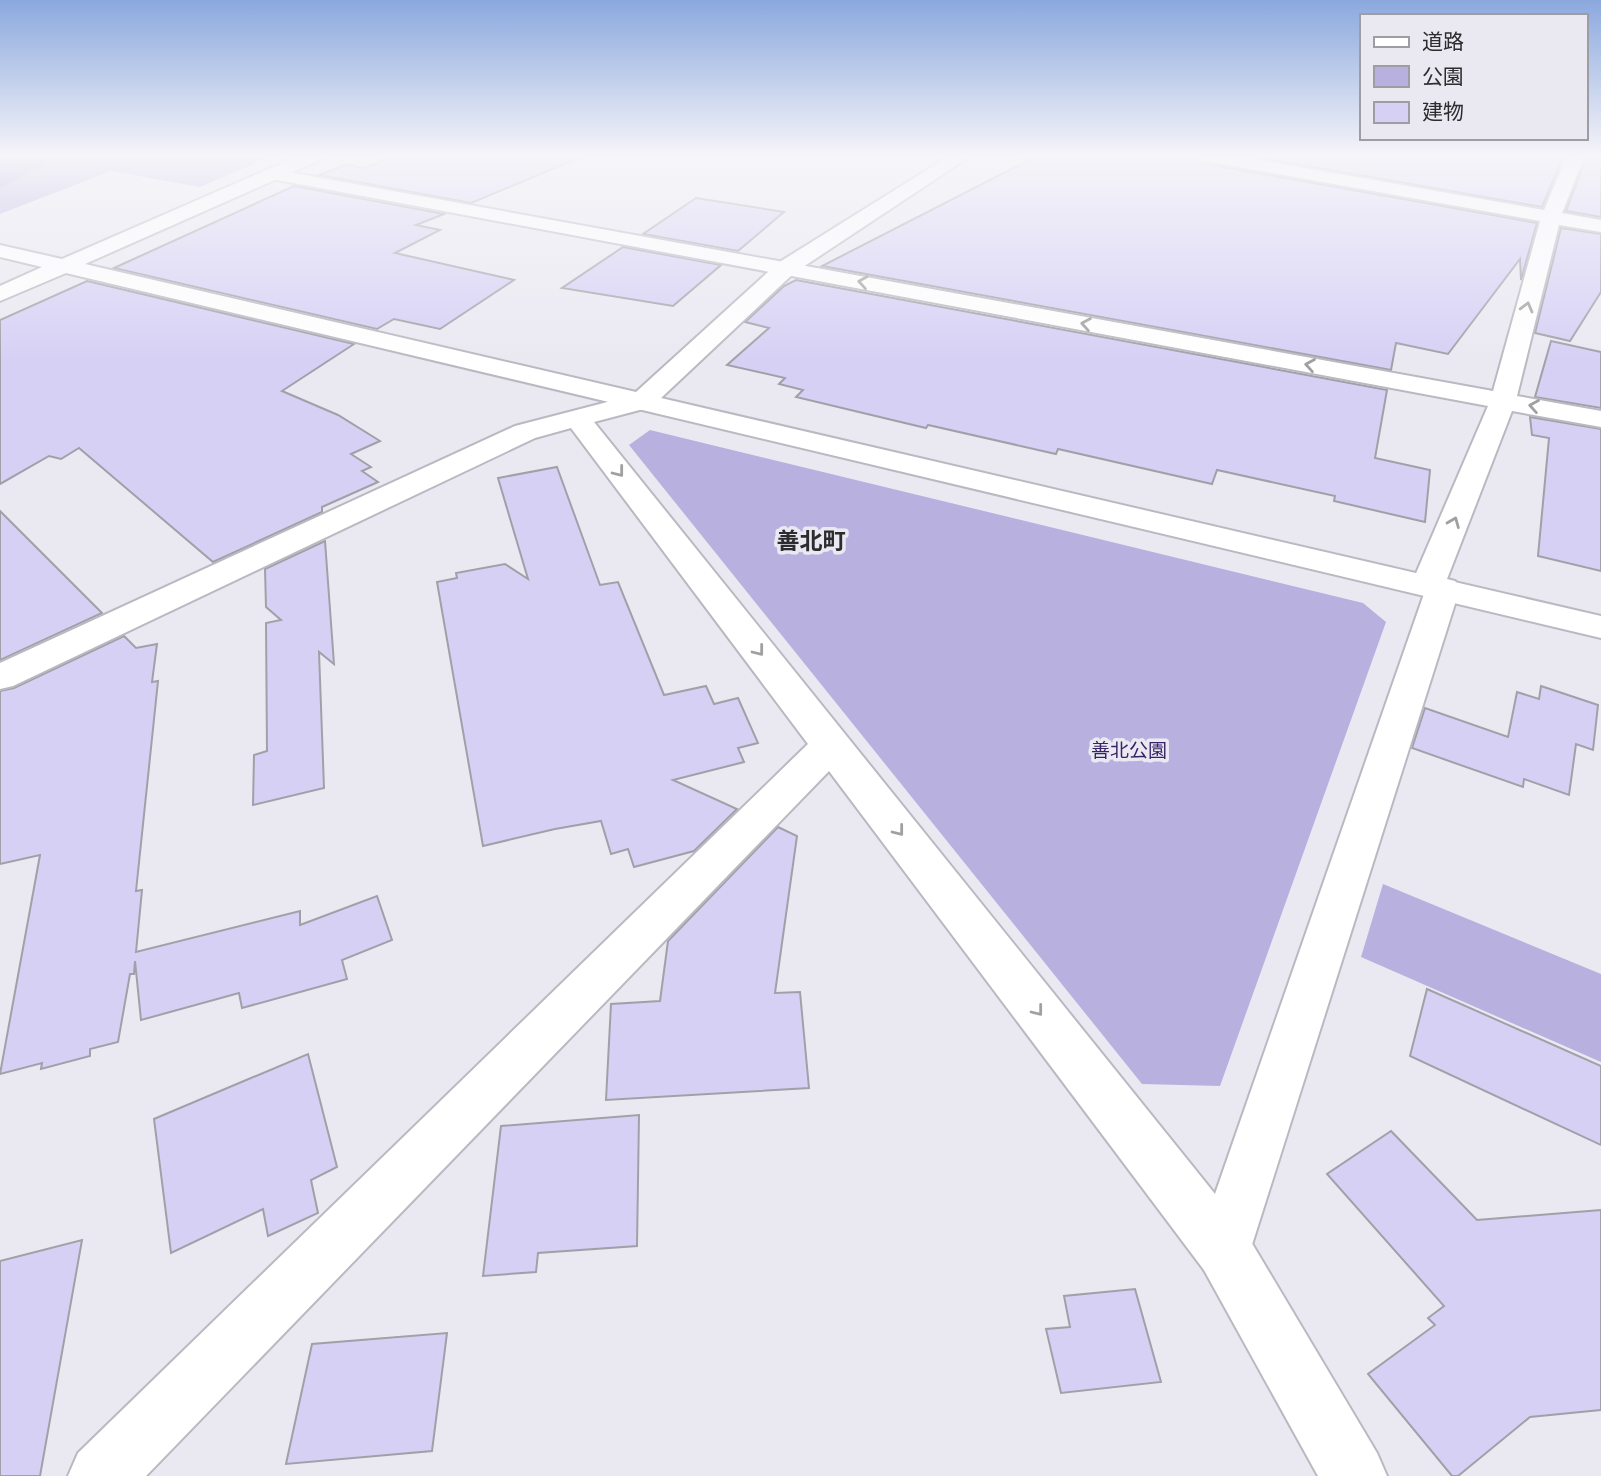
<svg xmlns="http://www.w3.org/2000/svg" width="1601" height="1476" font-family="'Noto Sans','Noto Sans JP',sans-serif">
<style>
.green{fill:#b8b0df}
.water{fill:#a095cf}
.building{fill:#d6d0f5;stroke:#a1a0a8;stroke-width:2}
.lines{fill:none;stroke-linecap:round;stroke-linejoin:round}
.street-casing{stroke:#bab9c2;stroke-width:4}
.secondary-casing{stroke:#bab9c2;stroke-width:4}
.street{fill:#fff;fill-rule:evenodd}
.secondary{fill:#fff;fill-rule:evenodd}
.oneway{stroke:#a0a0a1}
.labels{text-anchor:middle;dominant-baseline:central;stroke-width:7;stroke-linejoin:round;paint-order:stroke}
.park-label{font-size:19px;fill:#382368;stroke:#eae9f2}
.quarter-label{font-size:23px;font-weight:bold;fill:#2c2c2f;stroke:#eae9f2}
</style>
<rect width="100%" height="100%" fill="#eae9f2"/>
<g class="green">
<path d="M0,155H274L200,187L111,171L0,214Z"/>
<path d="M650,430L1363,603L1386,622L1220,1086L1142,1084L629,445Z"/>
<path d="M1383,884L1601,974V1062L1361,957Z"/>
</g>
<path class="water" d="M0,155H63L0,188Z"/>
<g class="building">
<path d="M400,155H583L584,156L471,203L319,175L348,164L363,168Z"/>
<path d="M1039,155H1190L1201,163L1537,223L1521,280L1520,259L1448,354L1396,343L1391,370L822,266Z"/>
<path d="M1246,155H1564L1542,207Z"/>
<path d="M1587,155H1601V217L1566,211Z"/>
<path d="M294,186L444,214L416,225L440,230L395,253L514,280L440,329L394,319L377,329L114,268Z"/>
<path d="M696,198L784,212L738,251L643,234Z"/>
<path d="M1561,228L1601,234V292L1570,341L1535,333Z"/>
<path d="M623,247L721,265L673,306L562,288Z"/>
<path d="M796,280L1387,390L1375,458L1430,470L1425,522L1334,501L1335,496L1217,470L1212,484L1058,449L1056,454L928,425L926,428L796,397L803,390L779,384L785,378L727,365L769,328L745,322L784,286Z"/>
<path d="M87,281L354,344L282,391L338,415L380,441L351,454L371,467L362,471L378,482L322,507V512L213,562L79,448L61,459L49,456L0,484V320Z"/>
<path d="M1551,341L1601,352V408L1535,397Z"/>
<path d="M1530,417L1601,429V571L1538,556L1549,438L1532,435Z"/>
<path d="M557,467L600,585L618,582L664,695L706,686L714,704L738,698L758,743L738,748L744,762L673,780L737,809L694,851L634,867L628,849L611,854L601,821L555,829L483,846L437,582L457,578L456,573L505,564L528,579L498,478Z"/>
<path d="M0,511L102,613L0,660Z"/>
<path d="M325,541L334,664L319,652L324,788L253,805L254,755L267,751L266,623L281,620L266,607L265,569Z"/>
<path d="M124,636L136,648L157,644L152,682L158,681L136,891L142,890L136,952L300,911V925L377,896L392,940L342,960L347,979L242,1008L239,993L141,1020L135,961L134,974H130L118,1042L90,1049V1056L41,1069L42,1063L0,1074L40,855L0,864V691L14,688Z"/>
<path d="M1541,686L1598,705L1593,750L1576,744L1569,795L1524,779L1523,787L1412,748L1425,708L1508,737L1517,692L1539,699Z"/>
<path d="M778,827L797,836L775,993L800,992L809,1088L606,1100L611,1004L660,1001L668,941Z"/>
<path d="M1427,989L1601,1066V1145L1410,1056Z"/>
<path d="M308,1054L337,1167L311,1180L318,1213L268,1236L263,1209L171,1253L154,1119Z"/>
<path d="M639,1115L637,1246L538,1253L536,1272L483,1276L501,1126Z"/>
<path d="M1391,1131L1477,1220L1601,1210V1410L1530,1417L1458,1476H1452L1368,1374L1435,1325L1428,1318L1444,1306L1327,1174Z"/>
<path d="M82,1240L40,1476H0V1261Z"/>
<path d="M1135,1289L1161,1382L1061,1393L1046,1329L1070,1327L1064,1296Z"/>
<path d="M447,1333L432,1451L286,1464L312,1344Z"/>
</g>
<g class="lines">
<g class="street-casing">
<path id="street" d="M1192,155H1231L1544,210L1567,155H1585L1562,213L1601,220V232L1559,225L1517,396L1601,411V427L1512,411L1447,579L1455,581L1460,588L1244,1270L1224,1278L1204,1270L829,771L146,1476H68L78,1453L808,744L571,428L535,438L13,686L0,689V663L515,426L642,393L651,395L655,401L651,407L594,422L1215,1194L1424,594L1416,592L1411,585L1488,406L272,179L266,178L263,174L266,170L272,169L1493,391L1540,221L1201,160Z"/>
</g>
<g class="secondary-casing">
<g id="secondary">
<path d="M301,155H325L322,159L85,264L636,392L778,263L951,155H972L794,273L661,398L1601,616V638L66,273L0,301V286L42,267L0,257V245L62,259Z"/>
<path d="M1224,1222L1244,1230L1377,1453L1387,1476H1318L1204,1270L1196,1250L1204,1230Z"/>
</g>
</g>
<use href="#street" class="street"/>
<use href="#secondary" class="secondary"/>
</g>
<defs><path id="oneway-chevron" d="M-2-3.5L2.5 0L-2 3.5" fill="none" stroke-width="1.6" stroke-linecap="round" stroke-linejoin="round" transform="scale(1.75)"/></defs>
<g class="oneway">
<use href="#oneway-chevron" transform="translate(863 282) rotate(-170)"/>
<use href="#oneway-chevron" transform="translate(1527 307) rotate(-75)"/>
<use href="#oneway-chevron" transform="translate(1086 324) rotate(-170)"/>
<use href="#oneway-chevron" transform="translate(1310 365) rotate(-170)"/>
<use href="#oneway-chevron" transform="translate(1534 406) rotate(-170)"/>
<use href="#oneway-chevron" transform="translate(619 472) rotate(52)"/>
<use href="#oneway-chevron" transform="translate(1454 522) rotate(-68)"/>
<use href="#oneway-chevron" transform="translate(759 651) rotate(52)"/>
<use href="#oneway-chevron" transform="translate(899 831) rotate(52)"/>
<use href="#oneway-chevron" transform="translate(1038 1011) rotate(52)"/>
</g>
<linearGradient id="sky" x2="0" y2="1"><stop stop-color="#8ba8de"/><stop offset="0.43" stop-color="#f6f5f9"/><stop offset="1" stop-color="#f6f5f9" stop-opacity="0"/></linearGradient>
<rect width="1601" height="362" fill="url(#sky)"/>
<g class="labels">
<g class="park-label">
<text x="1129" y="750">善北公園</text>
</g>
<g class="quarter-label">
<text x="811" y="540">善北町</text>
</g>
</g>
<rect x="1360" y="14" width="228" height="126" fill="#eae9f2" stroke="#9e9da4" stroke-width="2"/>
<rect x="1374" y="37" width="35" height="10" fill="#ffffff" stroke="#9e9da4" stroke-width="2"/>
<text x="1422" y="49" font-size="21" fill="#2c2c2f">道路</text>
<rect x="1374" y="66" width="35" height="21" fill="#b8b0df" stroke="#9e9da4" stroke-width="2"/>
<text x="1422" y="84" font-size="21" fill="#2c2c2f">公園</text>
<rect x="1374" y="102" width="35" height="21" fill="#d6d0f5" stroke="#9e9da4" stroke-width="2"/>
<text x="1422" y="119" font-size="21" fill="#2c2c2f">建物</text>
</svg>
